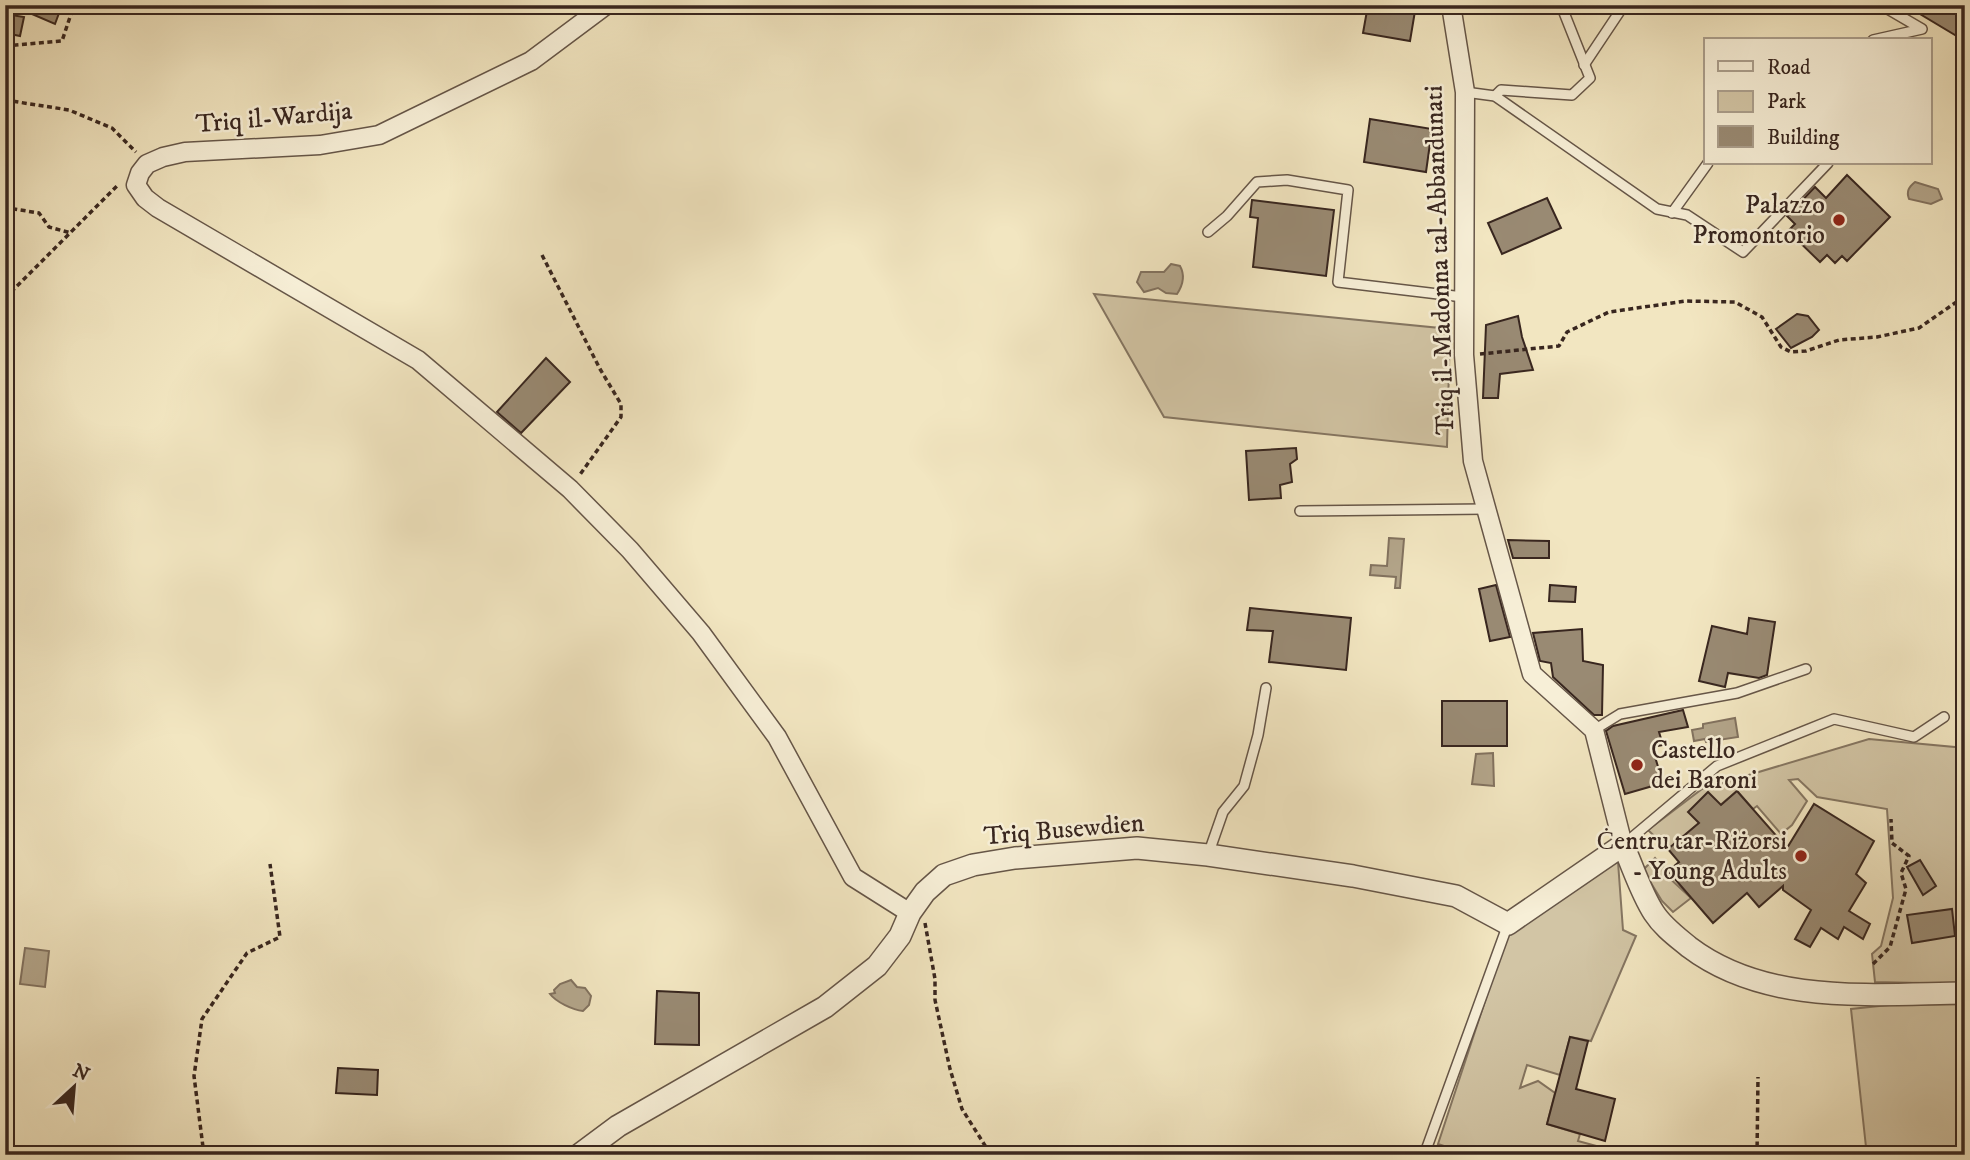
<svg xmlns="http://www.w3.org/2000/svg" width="1970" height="1160" font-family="'IM FELL DW Pica',serif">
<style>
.green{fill:#d2c5a5;stroke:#857662;stroke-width:2}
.water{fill:#b3a58a;stroke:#82725f;stroke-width:2}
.building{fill:#998a73;stroke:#38261f;stroke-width:2}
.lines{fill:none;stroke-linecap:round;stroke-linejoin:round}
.service-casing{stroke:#665648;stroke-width:12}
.minor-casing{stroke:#665648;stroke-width:21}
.tertiary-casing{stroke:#665648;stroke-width:24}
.path{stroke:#38261f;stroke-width:3.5;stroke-dasharray:5 3.5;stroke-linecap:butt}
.service{stroke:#f7efd7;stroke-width:9}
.minor{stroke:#f7efd7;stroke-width:18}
.tertiary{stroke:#f7efd7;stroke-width:21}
.poi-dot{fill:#8f2418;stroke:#f7efd7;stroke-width:2.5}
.labels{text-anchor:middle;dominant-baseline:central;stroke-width:5;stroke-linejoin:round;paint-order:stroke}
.street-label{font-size:26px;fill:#38261f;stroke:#f7efd7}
.poi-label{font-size:26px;fill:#38261f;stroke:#f7efd7;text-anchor:end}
</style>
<rect width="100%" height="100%" fill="#f2e6c1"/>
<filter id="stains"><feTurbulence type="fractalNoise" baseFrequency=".00286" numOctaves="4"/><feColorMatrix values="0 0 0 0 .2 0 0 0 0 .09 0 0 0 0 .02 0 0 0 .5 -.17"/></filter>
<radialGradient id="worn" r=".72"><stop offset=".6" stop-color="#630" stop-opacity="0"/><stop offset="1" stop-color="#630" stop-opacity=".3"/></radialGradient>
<g class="green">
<path d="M1094,294L1450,329L1447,447L1164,417Z"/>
<path d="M1869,739L1965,748V984L1875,982L1872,954L1881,946L1893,898L1887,809L1817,797L1798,779L1789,780L1807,801L1792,825L1781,834L1757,806L1753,809L1737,791L1668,849L1648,830L1702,789Z"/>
<path d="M1655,858L1665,869V874L1691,898L1673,912L1662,901L1643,870Z"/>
<path d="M1610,860L1618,862L1623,930L1636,936L1591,1041L1570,1037L1560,1075L1527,1065L1520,1088L1538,1081L1555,1093L1547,1124L1580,1134L1578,1141L1604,1148L1606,1155H1471L1438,1144L1509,928Z"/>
<path d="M1965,1004V1155H1855L1866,1147L1851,1009L1889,1005Z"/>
</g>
<g class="water">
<path d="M1915,182L1938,189L1942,199L1931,204L1909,199C1906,191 1909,187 1915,182Z"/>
<path d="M1171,264L1180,266C1185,275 1183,285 1177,294L1166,293L1158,288L1144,292L1137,282L1141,272H1164Z"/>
<path d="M1389,538L1404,539L1400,588H1395L1396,577L1370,575L1371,565L1387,566Z"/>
<path d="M1735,718L1738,737L1706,742L1705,739L1694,741L1692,730L1703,728V724Z"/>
<path d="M1493,753L1494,786L1472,784L1476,754Z"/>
<path d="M25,948L49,951L45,987L20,984Z"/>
<path d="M571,980L577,987L585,988L591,996L589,1005L583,1011C573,1010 556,1002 550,994L555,993L554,990L560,984Z"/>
</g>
<g class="building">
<path d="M11,5H62L55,24Z"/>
<path d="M1368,5H1416L1410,41L1363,33Z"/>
<path d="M1905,5H1965V41Z"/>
<path d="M5,14L24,17L20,36L5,33Z"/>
<path d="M1370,119L1432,129L1426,172L1364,162Z"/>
<path d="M1847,175L1890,217L1847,261L1842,256L1835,263L1827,255L1820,262L1788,231L1795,224L1787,216L1815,187L1826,198Z"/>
<path d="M1547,198L1561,228L1502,254L1488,223Z"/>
<path d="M1252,200L1334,210L1326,276L1253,267L1258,218L1250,217Z"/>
<path d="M1797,314L1808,316L1819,330L1812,337L1791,348L1776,329Z"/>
<path d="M1518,316L1522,337L1533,370L1500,374L1498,398H1483L1486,325Z"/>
<path d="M546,358L570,382L521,433L497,412Z"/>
<path d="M1296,448L1297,459L1290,464L1292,482L1280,485L1281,498L1249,500L1246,451Z"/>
<path d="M1508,540L1549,541V558H1513Z"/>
<path d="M1496,585L1510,637L1490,641L1479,589Z"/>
<path d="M1550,585L1576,587L1575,602L1549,601Z"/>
<path d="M1250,608L1351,618L1346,670L1269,662L1273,631L1247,630Z"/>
<path d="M1749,618L1775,622L1767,675L1759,678L1728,673L1725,687L1699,681L1712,626L1747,634Z"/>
<path d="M1582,629L1583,661L1603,665L1602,715H1594L1553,677L1551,663L1540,661L1533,633Z"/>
<rect x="1442" y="701" width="65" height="45"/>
<path d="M1683,710L1688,727L1659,732L1663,745L1652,747L1663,783L1625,794L1606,731L1613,726Z"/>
<path d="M1737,791L1787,848L1814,804L1874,841L1856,874L1866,883L1849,911L1870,924L1863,939L1844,927L1838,939L1821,928L1810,947L1795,939L1811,910L1783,890V886L1759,907L1747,893L1713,923L1668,871L1679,862L1668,849L1699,823L1688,812L1708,792L1721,805Z"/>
<path d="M1920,860L1936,886L1923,895L1907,867Z"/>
<path d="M1952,909L1955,936L1912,943L1907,915Z"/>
<path d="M657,991L699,993V1045L655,1044Z"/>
<path d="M1570,1037L1588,1041L1576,1089L1615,1099L1605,1141L1547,1124Z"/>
<path d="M338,1068L378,1070L377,1095L336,1093Z"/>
</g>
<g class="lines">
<g class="service-casing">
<g id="service">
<path d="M1873,40L1922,29L1881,5"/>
<path d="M1584,65L1624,5"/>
<path d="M1465,92L1495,96L1657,209L1687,215L1743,252L1828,163"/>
<path d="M1495,96L1501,90L1572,95L1590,78L1561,5"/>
<path d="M1672,213L1708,163"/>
<path d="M1208,232L1227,216L1257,182L1287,180L1348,190L1338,282L1463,297"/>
<path d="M1300,511L1486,509"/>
<path d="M1594,730L1620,714L1737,693L1806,669"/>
<path d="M1623,845L1717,766L1834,719L1914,737L1944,717"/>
<path d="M1208,855L1223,812L1244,786L1258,735L1266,688"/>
<path d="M1440,1155L1426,1150L1508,924"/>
</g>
</g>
<g class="minor-casing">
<g id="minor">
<path d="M606,5L531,61L379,135L320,145L185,152L163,157L147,164L140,173L136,185L145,198L158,208L418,360L570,489L630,550L701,633L777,737L853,877L910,913"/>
<path d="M1451,5L1465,92L1464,355L1473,461L1532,674L1594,730L1623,845"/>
</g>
</g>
<g class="tertiary-casing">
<path id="tertiary" d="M579,1155L618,1126L825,1007L877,966L900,936L910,913L925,892L944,875L973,865L1015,858L1137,848L1208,855L1353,876L1456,896L1508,924L1623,845C1633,867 1641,893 1654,913C1663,927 1677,937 1689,947C1767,1006 1873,994 1965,993"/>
</g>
<g class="path">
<path d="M5,46L62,41L74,5"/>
<path d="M5,100L69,110L112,128L136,152"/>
<path d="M5,214L14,209L39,213L49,227L71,233"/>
<path d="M542,255L600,369L621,404V417L579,476"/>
<path d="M1964,260L1965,261"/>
<path d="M5,298L118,185"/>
<path d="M1480,354L1559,346L1567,332L1609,312L1686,301L1735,302L1762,317L1781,347L1791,352L1806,351L1839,340L1877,337L1919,328L1965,296"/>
<path d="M925,923L935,979V1000L950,1069L962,1109L991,1155"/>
<path d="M1873,964L1890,947L1906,889L1901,873L1909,856L1892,843L1891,819"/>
<path d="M204,1155L194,1076L202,1019L247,953L280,937L270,864"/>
<path d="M1757,1155L1758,1077"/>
</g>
<use href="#service" class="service"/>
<use href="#minor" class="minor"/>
<use href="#tertiary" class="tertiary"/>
</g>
<g class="poi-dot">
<circle cx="1839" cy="220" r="7"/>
<circle cx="1637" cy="765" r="7"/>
<circle cx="1801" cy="856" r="7"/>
</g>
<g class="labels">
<g class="street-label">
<text transform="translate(274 118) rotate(-5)">Triq il-Wardija</text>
<text transform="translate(1440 260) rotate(-92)">Triq il-Madonna tal-Abbandunati</text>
<text transform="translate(1064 830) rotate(-5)">Triq Busewdien</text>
</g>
<g class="poi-label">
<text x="1825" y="205">Palazzo<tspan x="1825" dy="30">Promontorio</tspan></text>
<text x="1651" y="750" text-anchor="start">Castello<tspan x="1651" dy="30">dei Baroni</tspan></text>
<text x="1787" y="841">Ċentru tar-Riżorsi<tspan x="1787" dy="30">- Young Adults</tspan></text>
</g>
</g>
<rect width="1970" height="1160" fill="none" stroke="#f2e6c1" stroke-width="28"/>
<rect x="7" y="7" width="1956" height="1146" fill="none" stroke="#38261f" stroke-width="3.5"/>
<rect x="14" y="14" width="1942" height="1132" fill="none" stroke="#38261f" stroke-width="2"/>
<rect x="1704" y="38" width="228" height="126" fill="#f7efd7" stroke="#ab9f8d" stroke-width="2"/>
<rect x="1718" y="61" width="35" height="10" fill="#f7efd7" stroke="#ab9f8d" stroke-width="2"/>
<text x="1767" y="74" font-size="21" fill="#38261f">Road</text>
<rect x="1718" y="91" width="35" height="21" fill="#d2c5a5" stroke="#ab9f8d" stroke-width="2"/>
<text x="1767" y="108" font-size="21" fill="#38261f">Park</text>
<rect x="1718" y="126" width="35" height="21" fill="#998a73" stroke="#ab9f8d" stroke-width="2"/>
<text x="1767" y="144" font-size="21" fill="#38261f">Building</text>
<g transform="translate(74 1087) rotate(26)" stroke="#f7efd7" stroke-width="5" paint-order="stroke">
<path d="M0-5L12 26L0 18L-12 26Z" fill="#38261f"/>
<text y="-10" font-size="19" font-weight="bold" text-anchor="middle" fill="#38261f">N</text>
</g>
<rect width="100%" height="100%" filter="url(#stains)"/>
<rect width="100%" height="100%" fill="url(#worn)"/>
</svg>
